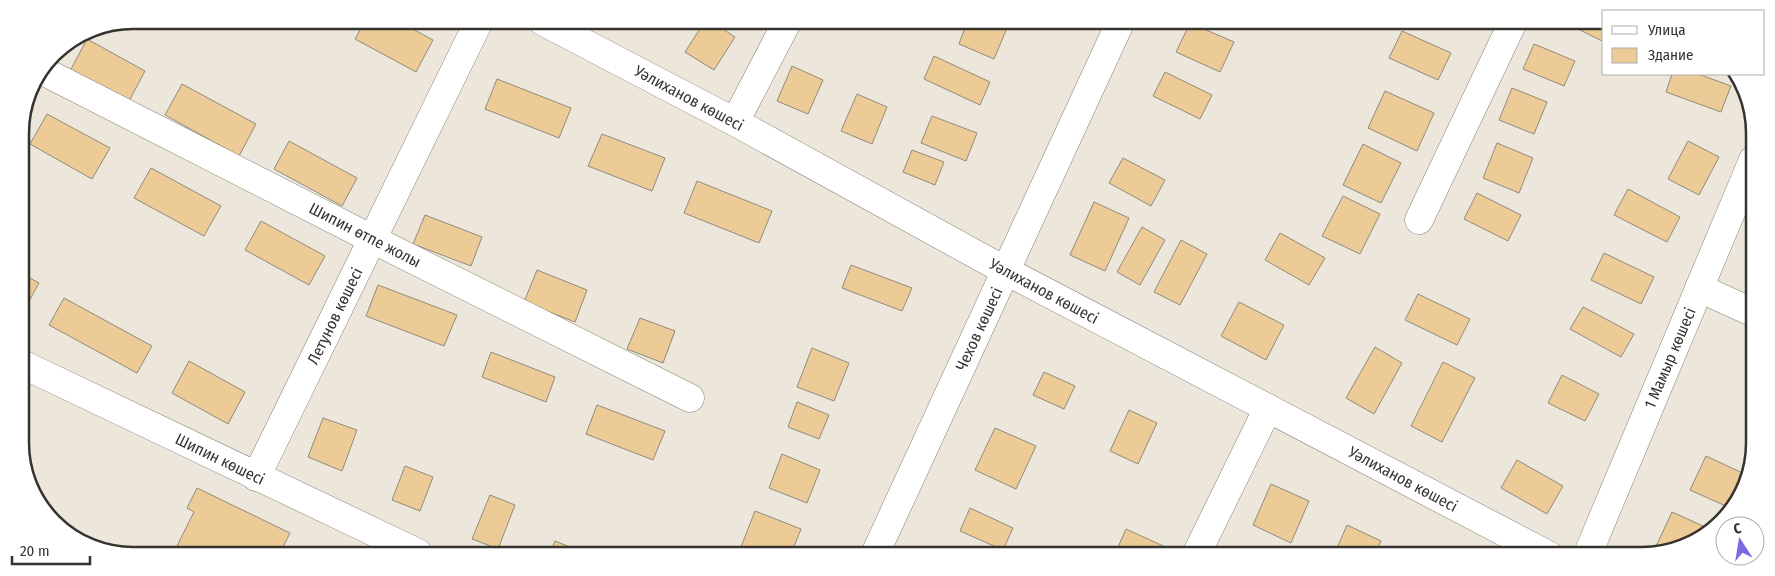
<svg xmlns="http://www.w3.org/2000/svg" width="1775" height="576" font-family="'Fira Sans Condensed',sans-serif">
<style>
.building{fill:#eccb96;stroke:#908a7f}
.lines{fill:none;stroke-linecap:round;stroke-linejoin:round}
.minor-casing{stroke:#898278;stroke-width:29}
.minor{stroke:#fff;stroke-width:28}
.labels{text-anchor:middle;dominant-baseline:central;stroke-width:4;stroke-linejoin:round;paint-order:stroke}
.street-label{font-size:16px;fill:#36332f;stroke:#fff}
.rim{fill:none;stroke:#36332f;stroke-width:2.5}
</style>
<rect width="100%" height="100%" fill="#ede6db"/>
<g class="building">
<path d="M365,21H398L433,40L416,72L355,39Z"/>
<path d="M705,21H711L735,37L714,70L685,52Z"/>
<path d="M967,22H992L1007,28L994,59L959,44Z"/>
<path d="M1190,23L1234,42L1220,72L1176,52Z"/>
<path d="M1461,23H1477L1473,29Z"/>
<path d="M1568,24H1604V42Z"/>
<path d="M1402,31L1451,53L1438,80L1389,58Z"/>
<path d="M87,39L145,71L128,103L70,71Z"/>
<path d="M1534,44L1575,61L1564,86L1523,69Z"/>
<path d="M934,56L990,82L980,105L924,79Z"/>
<path d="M792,66L823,80L808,114L777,101Z"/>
<path d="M1165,72L1212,95L1200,119L1153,96Z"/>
<path d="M1672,74H1698L1731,86L1721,112L1666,92Z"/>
<path d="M497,79L571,108L559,138L485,109Z"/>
<path d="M182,84L256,124L239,156L165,115Z"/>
<path d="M1512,88L1547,102L1534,134L1499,120Z"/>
<path d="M1385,91L1434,113L1417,151L1368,128Z"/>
<path d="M857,94L887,107L872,144L841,131Z"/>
<path d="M47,114L110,148L92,179L30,144Z"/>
<path d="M932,116L977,133L966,161L921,143Z"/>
<path d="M602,134L665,158L652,191L588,166Z"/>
<path d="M289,141L357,178L342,206L274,169Z"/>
<path d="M1688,141L1719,157L1699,195L1668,179Z"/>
<path d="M1497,143L1533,158L1519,193L1483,178Z"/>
<path d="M1363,144L1401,163L1381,203L1343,185Z"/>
<path d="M912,150L944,162L935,185L903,172Z"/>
<path d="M1123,158L1165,180L1151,206L1109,183Z"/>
<path d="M151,168L221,206L204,236L134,198Z"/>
<path d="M697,181L772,211L759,243L684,213Z"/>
<path d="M1628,189L1680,217L1667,242L1614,215Z"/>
<path d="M1477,193L1521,215L1508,241L1464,219Z"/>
<path d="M1343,196L1380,214L1360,254L1322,236Z"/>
<path d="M1094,202L1129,218L1105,271L1070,255Z"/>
<path d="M425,215L482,237L471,266L413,244Z"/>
<path d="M261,221L325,256L309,285L245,250Z"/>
<path d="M1142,227L1165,240L1140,285L1117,272Z"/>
<path d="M1280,233L1325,258L1309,285L1265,260Z"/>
<path d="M1181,240L1207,254L1180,305L1154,292Z"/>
<path d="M1604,253L1654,277L1641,304L1591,280Z"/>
<path d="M851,265L912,288L902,311L842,288Z"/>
<path d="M537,270L587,290L575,322L524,302Z"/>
<path d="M21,273L39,283L23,312L21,311Z"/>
<path d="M378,285L457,315L444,346L366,316Z"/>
<path d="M1418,294L1470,319L1457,345L1405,320Z"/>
<path d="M64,298L152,346L137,373L49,325Z"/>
<path d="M1239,302L1284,325L1266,360L1221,336Z"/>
<path d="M1583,307L1634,334L1621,357L1570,329Z"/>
<path d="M640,318L675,331L663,363L627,349Z"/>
<path d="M1375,347L1402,363L1374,414L1346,398Z"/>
<path d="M812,348L849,363L834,401L797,387Z"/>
<path d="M491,352L555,377L546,402L482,377Z"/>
<path d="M189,361L245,392L228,424L172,393Z"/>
<path d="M1443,362L1475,378L1442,442L1411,426Z"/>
<path d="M1044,372L1075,386L1064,409L1033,395Z"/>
<path d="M1562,375L1599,394L1585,421L1548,403Z"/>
<path d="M797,402L829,415L819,439L788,427Z"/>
<path d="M597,405L665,431L653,460L586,434Z"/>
<path d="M1129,410L1157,423L1138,464L1110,451Z"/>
<path d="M323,418L357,430L342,471L308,457Z"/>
<path d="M995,428L1036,446L1016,489L975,470Z"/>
<path d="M782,454L820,470L807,503L769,488Z"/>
<path d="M1706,456L1749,476L1728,507L1690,490Z"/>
<path d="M1517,460L1563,486L1547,514L1501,488Z"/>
<path d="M405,466L433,477L420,511L392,500Z"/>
<path d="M1271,484L1309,501L1291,543L1253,525Z"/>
<path d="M197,488L290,533L280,553L174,552L194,512L187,508Z"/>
<path d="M490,495L515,505L498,549L472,539Z"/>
<path d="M970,508L1013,528L1003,550L960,531Z"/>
<path d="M755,511L801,529L791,554H757L741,547Z"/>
<path d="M1672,512L1703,526L1698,538L1652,555Z"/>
<path d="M1347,525L1381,541L1375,555H1334Z"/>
<path d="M1126,529L1172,550L1170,555L1115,554Z"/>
<path d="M555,541L582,552L581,553H550Z"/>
</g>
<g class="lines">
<g class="minor-casing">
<g id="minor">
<path d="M542,21L735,122L1006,271L1550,556"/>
<path d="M41,70L372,239L690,398"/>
<path d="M735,122L787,22"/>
<path d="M1419,220L1512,24"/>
<path d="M1699,288L1752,312"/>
<path d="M22,364L418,553"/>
<path d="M256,477L479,21"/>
<path d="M875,554L1120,23"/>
<path d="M1196,555L1268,408"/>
<path d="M1587,556L1753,160"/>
</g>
</g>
<use href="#minor" class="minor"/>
</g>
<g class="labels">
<g class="street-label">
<text transform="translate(689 98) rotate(28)">Уәлиханов көшесі</text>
<text transform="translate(365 235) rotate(27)">Шипин өтпе жолы</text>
<text transform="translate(1044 291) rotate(28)">Уәлиханов көшесі</text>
<text transform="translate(335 316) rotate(-64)">Летунов көшесі</text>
<text transform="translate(979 329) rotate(-65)">Чехов көшесі</text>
<text transform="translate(1670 358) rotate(-67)">1 Мамыр көшесі</text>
<text transform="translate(220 459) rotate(26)">Шипин көшесі</text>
<text transform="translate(1403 479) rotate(28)">Уәлиханов көшесі</text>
</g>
</g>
<path d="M0 0H1775V576H0ZM133 29H1642A104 104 0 0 1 1746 133V443A104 104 0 0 1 1642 547H133A104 104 0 0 1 29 443V133A104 104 0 0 1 133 29Z" fill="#fff" fill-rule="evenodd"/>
<path class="rim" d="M133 29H1642A104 104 0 0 1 1746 133V443A104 104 0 0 1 1642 547H133A104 104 0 0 1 29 443V133A104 104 0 0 1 133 29Z"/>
<rect x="1602" y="10" width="162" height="65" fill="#ffffff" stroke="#afadac"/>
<rect x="1612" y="26" width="25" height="8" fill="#ffffff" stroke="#afadac"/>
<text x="1648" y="35" font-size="15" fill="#36332f">Улица</text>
<rect x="1612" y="48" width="25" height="15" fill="#eccb96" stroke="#afadac"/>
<text x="1648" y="60" font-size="15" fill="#36332f">Здание</text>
<g transform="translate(1740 541) rotate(348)"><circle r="24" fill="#ffffff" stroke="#afadac"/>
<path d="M0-4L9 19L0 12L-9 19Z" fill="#8166e2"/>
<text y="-8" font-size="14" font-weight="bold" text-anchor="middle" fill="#36332f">С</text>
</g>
<path d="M12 556v8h78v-8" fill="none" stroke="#36332f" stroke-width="2.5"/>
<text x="20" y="556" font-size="15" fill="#36332f" stroke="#ffffff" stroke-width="4" paint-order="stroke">20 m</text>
</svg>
